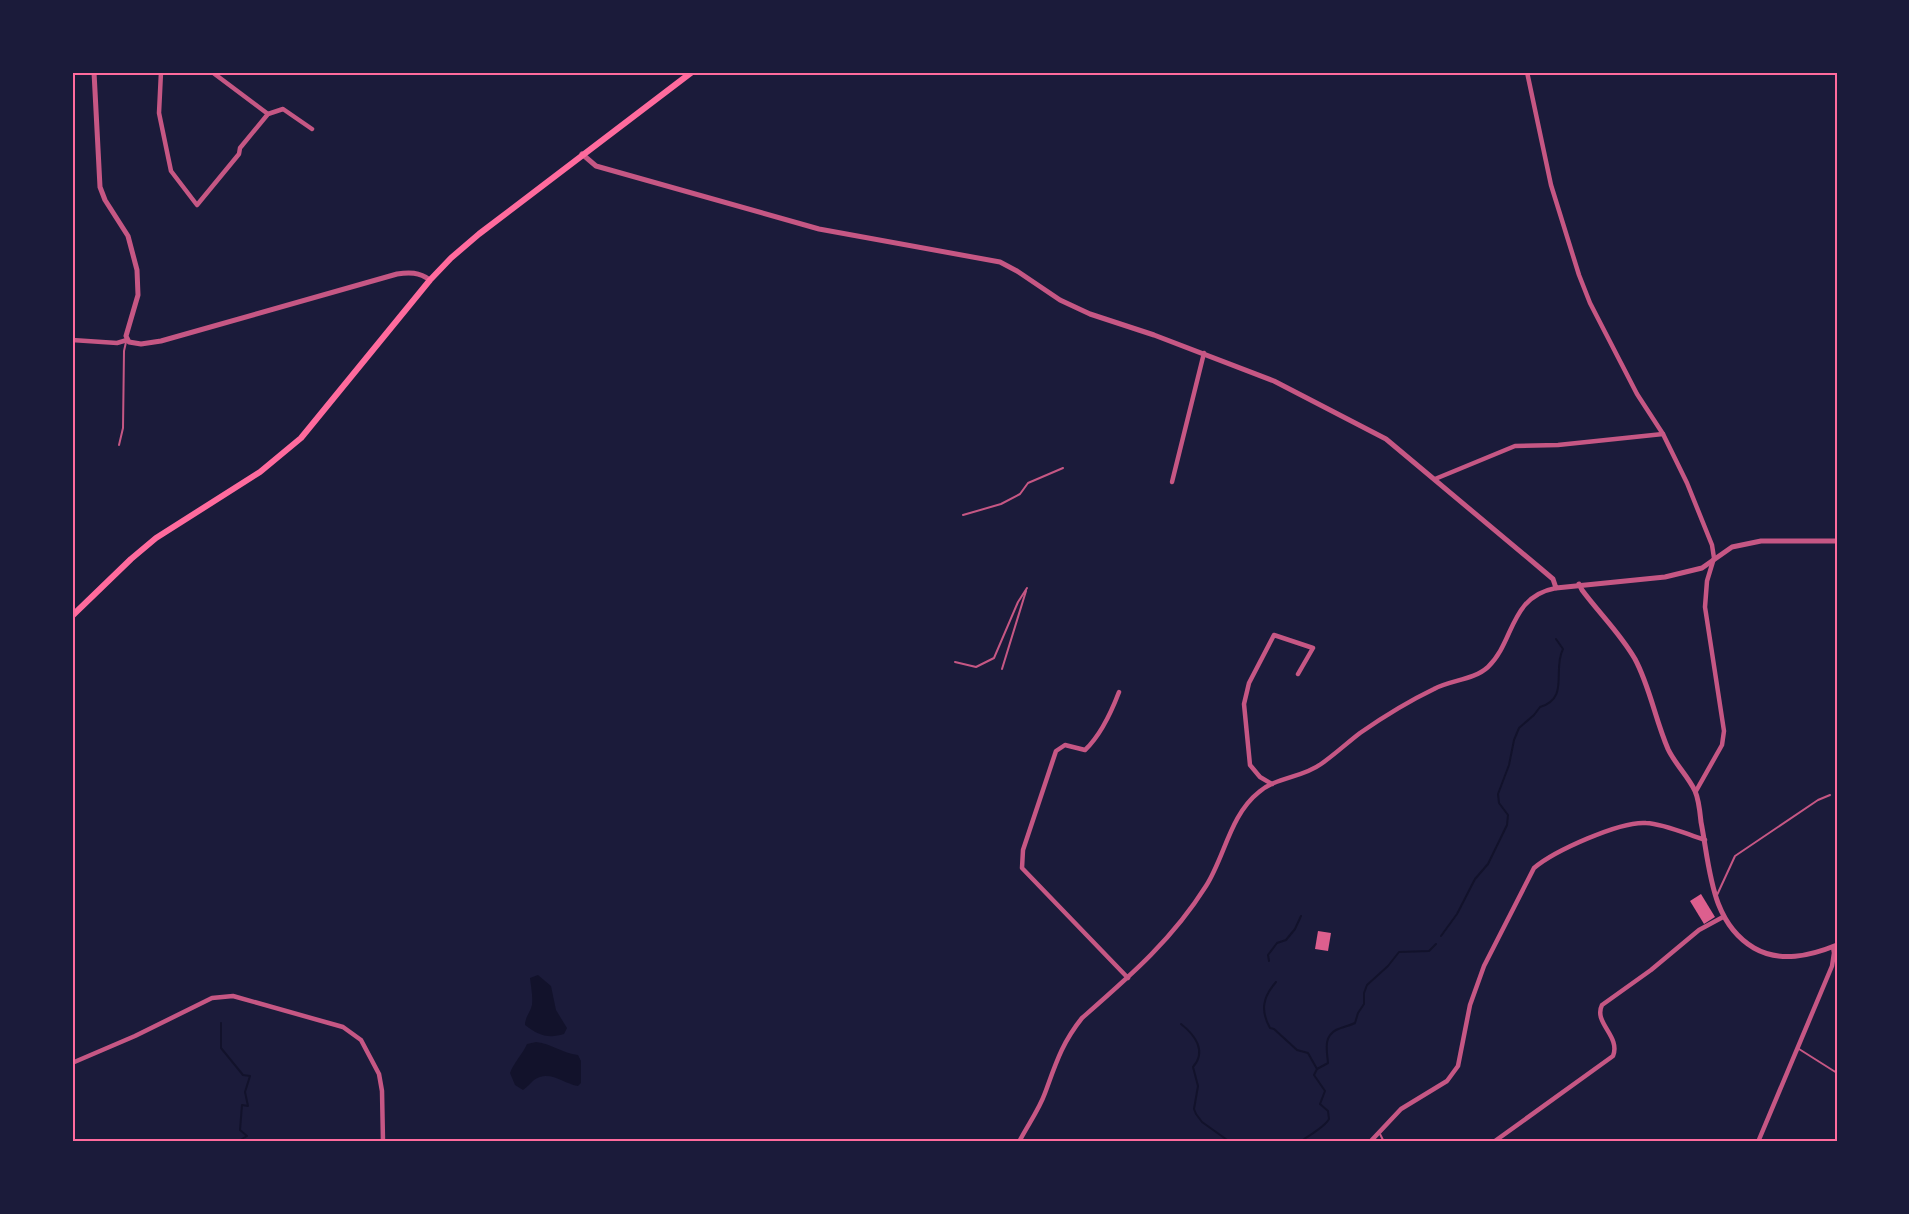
<svg xmlns="http://www.w3.org/2000/svg" width="1909" height="1214" font-family="'Sofia Sans Condensed',sans-serif">
<style>
.water{fill:#12122b}
.lines{fill:none;stroke-linecap:round;stroke-linejoin:round}
.stream{stroke:#12122b;stroke-width:2}
.building{fill:#dd5f8e}
.service{stroke:#c65784;stroke-width:2}
.minor{stroke:#c65784;stroke-width:4.5}
.tertiary{stroke:#c65784;stroke-width:5}
.secondary{stroke:#ff6b9d;stroke-width:6}
.neatline{fill:none;stroke:#ff6b9d;stroke-width:2}
</style>
<rect width="100%" height="100%" fill="#1b1b3a"/>
<g class="water">
<path d="M538,975L551,986L556,1010L567,1028L564,1034C548,1039 538,1035 525,1025C525,1017 530,1013 532,1005C533,996 531,987 530,978Z"/>
<path d="M536,1042C552,1044 562,1053 578,1055L581,1061V1083L578,1086C564,1084 549,1069 534,1080C530,1084 527,1087 523,1090L515,1085L510,1073C514,1062 522,1055 527,1044Z"/>
</g>
<g class="lines">
<g class="stream">
<path d="M1441,936L1457,914L1475,879L1488,864L1507,825L1508,815L1499,803L1498,794L1509,765L1514,740L1519,728L1534,715L1540,707C1570,698 1552,670 1563,649L1556,639"/>
<path d="M1269,961L1268,955L1277,943L1286,940L1295,929L1301,916"/>
<path d="M1276,982C1263,997 1260,1010 1270,1028L1274,1029L1297,1050L1308,1053L1317,1069"/>
<path d="M221,1023V1048L243,1075L250,1076L245,1092L248,1106L242,1105L240,1130L247,1136L237,1142"/>
<path d="M1181,1024C1195,1035 1207,1051 1193,1067L1198,1086L1194,1109L1196,1114L1202,1122L1230,1142"/>
<path d="M1300,1142C1308,1136 1325,1127 1329,1119L1328,1111L1320,1104L1325,1091L1314,1075L1317,1069L1328,1063C1327,1051 1323,1037 1336,1030C1342,1027 1349,1026 1355,1023L1358,1013L1364,1004V993L1367,985L1388,966L1399,952L1429,951L1436,944"/>
</g>
</g>
<g class="building">
<path d="M1701,894L1715,917L1704,924L1690,901Z"/>
<path d="M1318,931L1331,933L1328,951L1315,949Z"/>
</g>
<g class="lines">
<g class="service">
<path d="M119,445L123,428L124,351L126,342"/>
<path d="M963,515L1001,504L1020,494L1028,483L1063,468"/>
<path d="M955,662L976,667L994,658L1018,602L1027,588"/>
<path d="M1002,669L1026,591"/>
<path d="M1717,895L1735,856L1818,800L1830,795"/>
<path d="M1799,1049L1837,1073"/>
<path d="M1380,1134L1384,1142"/>
</g>
<g class="minor">
<path d="M161,72L159,113L171,171L197,205L239,154L240,148L268,114L283,109L312,129"/>
<path d="M212,72L268,114"/>
<path d="M1527,72L1551,185L1579,275L1590,303L1637,394L1663,434L1687,483L1712,545L1714,558L1707,581L1705,607L1724,731L1722,745L1696,791"/>
<path d="M72,340L117,343L127,340"/>
<path d="M1435,479L1515,446L1558,445L1663,434"/>
<path d="M1172,482L1204,353"/>
<path d="M1119,692C1111,713 1101,735 1085,750L1065,745L1056,751L1023,850L1022,868L1128,978"/>
<path d="M1272,784L1260,777L1250,765L1244,704L1249,683L1274,635L1313,648L1298,674"/>
<path d="M72,1063L135,1036L212,998L233,996L343,1027L361,1040L379,1074L382,1091L383,1142"/>
<path d="M1495,1141L1613,1056C1621,1036 1593,1023 1602,1005L1651,970L1699,930L1723,917"/>
<path d="M1019,1142C1027,1126 1039,1110 1045,1093C1056,1063 1062,1043 1082,1018C1130,976 1172,940 1206,886C1225,856 1230,815 1259,792C1276,777 1302,778 1321,764C1334,755 1347,743 1360,733C1383,717 1409,701 1434,689C1450,680 1474,680 1488,667C1515,641 1509,597 1556,588"/>
<path d="M1370,1142L1401,1109L1447,1081L1458,1066L1470,1005L1484,966L1534,868C1554,851 1620,821 1646,823C1665,824 1686,834 1705,840"/>
<path d="M1758,1142L1832,966L1834,953L1833,947"/>
</g>
<g class="tertiary">
<path d="M94,72L100,187L105,200L128,236L137,270L138,295L126,336L129,342L141,344L161,341L397,274C409,272 419,272 430,280"/>
<path d="M582,154L596,166L819,229L1000,262L1017,271L1060,300L1090,314L1154,335L1274,381L1386,439L1540,568L1553,579L1556,588L1665,577L1702,568L1732,547L1761,541H1837"/>
<path d="M1579,584L1582,590C1599,613 1620,633 1635,659C1650,687 1655,719 1668,749C1675,764 1688,776 1695,791C1699,800 1700,812 1701,822C1710,867 1710,922 1754,948C1780,963 1810,956 1837,945"/>
</g>
<path class="secondary" d="M72,616L131,559L156,538L260,472L301,438L430,280L451,258L479,234L692,72"/>
</g>
<rect width="1909" height="1214" fill="none" stroke="#1b1b3a" stroke-width="147"/>
<rect x="74" y="74" width="1762" height="1066" class="neatline"/>
</svg>
